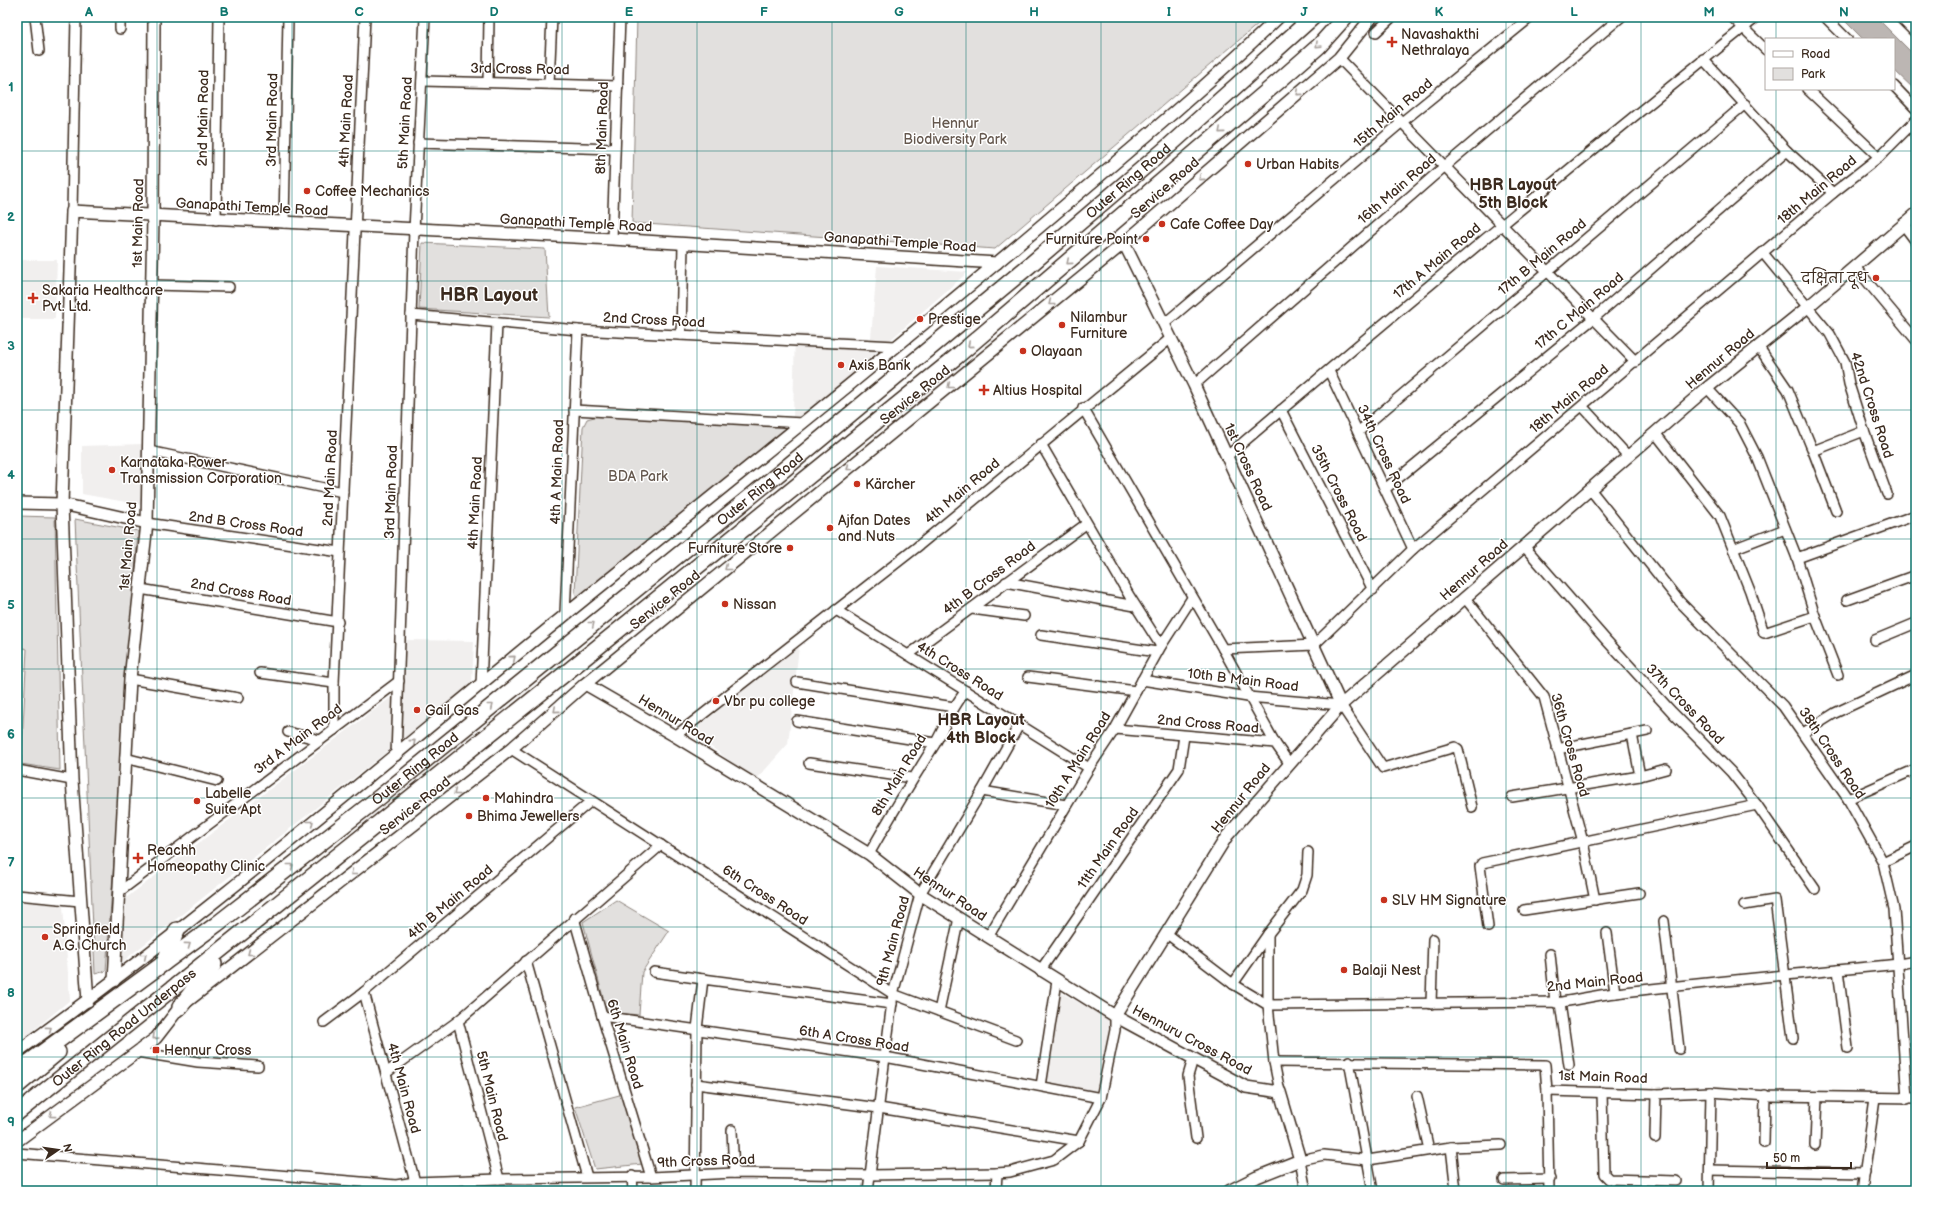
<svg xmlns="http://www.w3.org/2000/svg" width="1933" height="1208" font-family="'Balsamiq Sans','Playpen Sans Deva',sans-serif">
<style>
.built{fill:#f1efee}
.green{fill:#e2e0de;stroke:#8e857e}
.water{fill:#bcb6b3;stroke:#887e77}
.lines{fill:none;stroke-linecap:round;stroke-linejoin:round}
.minor-casing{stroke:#3b2a1e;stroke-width:12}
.tertiary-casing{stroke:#3b2a1e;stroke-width:14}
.trunk-casing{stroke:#3b2a1e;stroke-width:18}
.minor{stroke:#fff;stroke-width:9}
.tertiary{stroke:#fff;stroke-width:11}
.trunk{stroke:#fff;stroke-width:15}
.oneway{stroke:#a79f9a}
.grid{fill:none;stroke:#0f766e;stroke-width:1;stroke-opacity:0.55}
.poi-dot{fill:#c8321e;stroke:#fff;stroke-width:1.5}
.labels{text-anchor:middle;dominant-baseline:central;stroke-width:3;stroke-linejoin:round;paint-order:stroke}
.poi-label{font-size:14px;fill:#3b2a1e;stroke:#fff;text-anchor:start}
.street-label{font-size:14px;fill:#3b2a1e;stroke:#fff}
.park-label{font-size:14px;fill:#65584e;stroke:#fff}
.quarter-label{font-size:16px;font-weight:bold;fill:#3b2a1e;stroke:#fff}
.district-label{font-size:18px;font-weight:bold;fill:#3b2a1e;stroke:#fff}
.neatline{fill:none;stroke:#0f766e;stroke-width:1.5}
.grid-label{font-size:13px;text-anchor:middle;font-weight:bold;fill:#0f766e}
</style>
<rect width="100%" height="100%" fill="#fff"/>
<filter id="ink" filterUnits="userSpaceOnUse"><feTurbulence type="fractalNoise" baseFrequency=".025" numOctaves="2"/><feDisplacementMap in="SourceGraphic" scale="8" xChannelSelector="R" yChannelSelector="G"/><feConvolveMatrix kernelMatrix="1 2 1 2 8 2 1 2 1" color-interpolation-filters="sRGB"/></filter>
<g filter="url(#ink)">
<g class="built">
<path d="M17,260H57L55,319H17Z"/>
<path d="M877,266L968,272L802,417H793L795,333L871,338Z"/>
<path d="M143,444L142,505L82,494V446Z"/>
<path d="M405,640L474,641L472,684L122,962L126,898L402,689Z"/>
<path d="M799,647L788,744L756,780L691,732Z"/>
<path d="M17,900L63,906L70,1000L17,1044Z"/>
<path d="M1058,991L1110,1020L1100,1091L1045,1083Z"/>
</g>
<g class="green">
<path d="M637,17H1266L995,249L632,223Z"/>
<path d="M422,243L545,249L549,317L419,309Z"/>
<path d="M598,416L790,426L583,595L577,597L575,593L583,427L587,419Z"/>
<path d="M17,516L55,517L60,770L21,764L27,649L17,646Z"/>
<path d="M75,519L138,531L106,971L95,974Z"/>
<path d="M616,900L669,931L642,972L639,1015L607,1012L583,922Z"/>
<path d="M623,1094L643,1164L595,1169L575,1107Z"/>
</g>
<path class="water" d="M1841,17H1876L1916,57V91L1894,70V39H1863Z"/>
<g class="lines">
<g class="minor-casing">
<g id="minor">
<path d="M35,17L39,51"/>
<path d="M1732,17L1766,50"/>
<path d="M1825,17L1847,39"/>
<path d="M120,29V17"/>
<path d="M1376,32L1392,17"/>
<path d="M1339,58L1636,362"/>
<path d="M1703,59L1787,151L1833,193"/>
<path d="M422,81L618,86"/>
<path d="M488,82L489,17"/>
<path d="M549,84L552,17"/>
<path d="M1894,86L1916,109"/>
<path d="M1807,89L1879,157"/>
<path d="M418,143L615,149"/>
<path d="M72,211L76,17"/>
<path d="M216,220L219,17"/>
<path d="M284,223L288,17"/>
<path d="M612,239L620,17"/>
<path d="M1763,253L1830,334L1845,362L1849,384L1864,431L1887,494"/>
<path d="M1855,267L1916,340"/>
<path d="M152,285L229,287"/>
<path d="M411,315L578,330L896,346"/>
<path d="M1164,324L1402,122L1531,17"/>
<path d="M681,335L683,244"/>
<path d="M1758,346L1788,390L1813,451L1864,431"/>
<path d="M1329,371L1413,549"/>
<path d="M1194,385L1445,166L1621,17"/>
<path d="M1707,388L1740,424L1757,457L1797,558L1916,515"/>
<path d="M1583,407L1628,456"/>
<path d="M1083,408L1223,649L1275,743"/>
<path d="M574,410L803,423"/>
<path d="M1281,410L1373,590"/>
<path d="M1358,432L1745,104"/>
<path d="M1656,434L1720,516L1750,591L1764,633L1815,616"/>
<path d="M1041,444L1130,597L1161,646"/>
<path d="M149,451L343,492"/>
<path d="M1813,451L1836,511"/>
<path d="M1226,457C1401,308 1577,161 1757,17"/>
<path d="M1385,489L1594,318L1787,151"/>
<path d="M1590,489L1680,602L1783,706L1848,799L1883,862L1894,909L1907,1099"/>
<path d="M147,523L340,552"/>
<path d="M1524,546L1606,640L1672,712L1731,772L1757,805L1815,889"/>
<path d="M1733,549L1785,529"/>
<path d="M1797,558L1815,616L1838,675"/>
<path d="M1006,582L1135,606"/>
<path d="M140,589L338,622"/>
<path d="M1465,598L1544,697L1583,842L1595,900"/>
<path d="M1847,600L1916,575"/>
<path d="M972,609L1024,616"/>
<path d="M836,610L1089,768"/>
<path d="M565,614L578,330"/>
<path d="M1041,635L1157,652"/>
<path d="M1875,640L1916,623"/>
<path d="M1223,649L1314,645L1413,549L1833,193L1879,157L1916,120"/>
<path d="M908,655L1086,524"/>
<path d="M260,673L334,683"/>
<path d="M1028,677L1136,691"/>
<path d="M130,679L238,698"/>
<path d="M1142,680L1248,697L1341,705L1383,768L1455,747L1458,749L1472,807"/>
<path d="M797,682L954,707"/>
<path d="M481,685L497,323"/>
<path d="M797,721L935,743"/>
<path d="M1115,729L1275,743L1289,763"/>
<path d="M334,730V683L365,17"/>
<path d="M288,732L320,740"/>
<path d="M1803,733L1835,713L1916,675"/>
<path d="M1632,734L1640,776L1666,769"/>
<path d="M675,736L917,547L1171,338"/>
<path d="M511,749L893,994L1016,1040"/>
<path d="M1557,749L1647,731"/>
<path d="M396,756L414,230L425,17"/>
<path d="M125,758L217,781"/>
<path d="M809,763L912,778"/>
<path d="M17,770L72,780"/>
<path d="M982,791L1066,805"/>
<path d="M1512,797L1640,776"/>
<path d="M1848,799L1916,769"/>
<path d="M869,854C890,817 912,780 935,744C945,726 952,707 966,691"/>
<path d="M1883,862L1916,846"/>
<path d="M119,892L399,681"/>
<path d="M17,895L80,901"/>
<path d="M1744,905L1775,900L1793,1038"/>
<path d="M1524,910L1639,893"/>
<path d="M574,918L602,1016L651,1177"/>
<path d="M1664,921L1679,1049"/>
<path d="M1488,927L1480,866L1482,863L1757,805"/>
<path d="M1166,933L1233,984L1268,1005L1274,1062L1280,1092"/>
<path d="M1607,933L1615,993"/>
<path d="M1268,934V1005L1555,1002L1556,1003C1576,1000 1596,995 1616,993C1710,982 1805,973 1899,964L1916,961"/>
<path d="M988,937L1089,768L1115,729L1161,646L1192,598"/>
<path d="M1550,954L1555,1002"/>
<path d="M526,961L587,1177"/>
<path d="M1838,970L1848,1048"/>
<path d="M1040,971L1179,769L1184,736"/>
<path d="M654,972L703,979"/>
<path d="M1233,984L1268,934L1302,890L1307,875L1308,852"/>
<path d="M364,992L415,1182L416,1191"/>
<path d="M1560,1003L1569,1065"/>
<path d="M1431,1004L1433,939"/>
<path d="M939,1011L959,918"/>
<path d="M602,1016L885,1057L1101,1098"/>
<path d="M458,1021L499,1179"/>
<path d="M324,1022L364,992L591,801"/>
<path d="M137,1052L198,1062L258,1066"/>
<path d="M1193,1059L1188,1076L1196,1138"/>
<path d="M1349,1061L1373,1191"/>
<path d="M1274,1062L1545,1065L1547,1091L1656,1094L1711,1092L1767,1096L1916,1098"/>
<path d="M386,1073L458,1021L661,845"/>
<path d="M696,1084L879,1108L1079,1141"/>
<path d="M1041,1086L1057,981"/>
<path d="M1547,1091L1549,1191"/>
<path d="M1602,1092L1604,1174L1609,1179L1676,1181"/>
<path d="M1417,1096L1429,1150"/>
<path d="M732,1130L734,1173"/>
<path d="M1655,1138L1656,1094"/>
<path d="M1764,1143L1765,1095"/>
<path d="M1815,1145L1817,1097"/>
<path d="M1451,1147L1456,1191"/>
<path d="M17,1153L396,1185L415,1182L499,1179L651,1177L734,1173L870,1175L997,1173"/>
<path d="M1710,1170L1865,1173"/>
<path d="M632,1176L633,1191"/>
<path d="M1504,1180L1550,1179"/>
<path d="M695,1191L697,1029L703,979L892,1004"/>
<path d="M868,1191L893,994L920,894L982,791L1019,725"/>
<path d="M996,1191L997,1173L1010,1172L1054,1160L1079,1141L1101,1098L1115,1030V1016"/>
<path d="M1306,1191L1300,1160L1324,1155L1368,1160L1451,1147L1501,1145"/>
<path d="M1709,1191L1711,1092"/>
<path d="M1862,1191L1875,1098"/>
</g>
</g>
<g class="tertiary-casing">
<g id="tertiary">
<path d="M1901,17L1916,32"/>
<path d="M1904,224L1916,240"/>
<path d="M1124,243L1194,385L1341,705"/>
<path d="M17,503L62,504L147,523"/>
<path d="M585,684L675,736L869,854L920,894L1115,1016L1246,1087L1280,1092L1300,1160L1257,1177L1229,1191"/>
<path d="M114,981L130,679L147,523L153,217L154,17"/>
<path d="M88,1001L72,780L62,504L72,211L612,239L997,263"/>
<path d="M1115,1016L1227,836L1341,705L1707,388L1809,306L1916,214"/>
<path d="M17,1052C221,905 411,739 607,581C762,456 918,331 1070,201C1141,141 1212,81 1279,17"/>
<path d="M17,1141L156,1038L180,1007L511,749L585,684L1124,243L1339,58L1372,17"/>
</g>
</g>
<g class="trunk-casing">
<g id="trunk">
<path d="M164,963L177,930"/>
<path d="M180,1007L214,964"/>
<path id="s1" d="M17,1071L217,924L381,796L782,471L1030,265L1170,145L1313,17"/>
<path d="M17,1086L58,1052"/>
<path id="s2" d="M17,1113L567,672L956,357L1279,81L1319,46L1345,17"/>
</g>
</g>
<use href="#minor" class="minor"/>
<use href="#tertiary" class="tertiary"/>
<use href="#trunk" class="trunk"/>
</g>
<defs><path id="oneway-chevron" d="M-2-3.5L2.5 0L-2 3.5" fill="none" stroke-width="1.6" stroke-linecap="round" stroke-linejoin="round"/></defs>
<g class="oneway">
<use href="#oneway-chevron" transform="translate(1318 45) rotate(136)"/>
<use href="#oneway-chevron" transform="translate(1299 93) rotate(139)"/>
<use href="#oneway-chevron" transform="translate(1221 131) rotate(139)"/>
<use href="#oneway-chevron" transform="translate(1201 178) rotate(139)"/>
<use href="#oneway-chevron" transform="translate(1069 262) rotate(140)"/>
<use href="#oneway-chevron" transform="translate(1051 303) rotate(141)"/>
<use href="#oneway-chevron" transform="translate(970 345) rotate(139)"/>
<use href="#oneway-chevron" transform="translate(950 386) rotate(141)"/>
<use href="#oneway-chevron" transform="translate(849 468) rotate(141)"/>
<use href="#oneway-chevron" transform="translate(727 568) rotate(141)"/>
<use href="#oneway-chevron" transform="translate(592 624) rotate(-39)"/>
<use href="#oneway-chevron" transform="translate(513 658) rotate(-40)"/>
<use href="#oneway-chevron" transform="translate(491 706) rotate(-39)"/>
<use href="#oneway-chevron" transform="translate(556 710) rotate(139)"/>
<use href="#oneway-chevron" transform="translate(413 742) rotate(-40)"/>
<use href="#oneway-chevron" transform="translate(456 793) rotate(141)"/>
<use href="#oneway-chevron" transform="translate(311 823) rotate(-39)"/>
<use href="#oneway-chevron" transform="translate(291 866) rotate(-38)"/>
<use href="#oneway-chevron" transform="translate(353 873) rotate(142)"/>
<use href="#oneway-chevron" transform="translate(188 945) rotate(-36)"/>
<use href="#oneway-chevron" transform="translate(250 953) rotate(142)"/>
<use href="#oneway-chevron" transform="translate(144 956) rotate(-39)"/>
<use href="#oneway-chevron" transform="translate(49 1029) rotate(-36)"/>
<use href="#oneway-chevron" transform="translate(155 1037) rotate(136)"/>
<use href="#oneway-chevron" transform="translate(52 1115) rotate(143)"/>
</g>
</g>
<path class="grid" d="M157,17V1191M292,17V1191M427,17V1191M562,17V1191M697,17V1191M832,17V1191M966,17V1191M1101,17V1191M1236,17V1191M1371,17V1191M1506,17V1191M1641,17V1191M1776,17V39M1776,89V1191M17,151H1916M17,281H1916M17,410H1916M17,539H1916M17,669H1916M17,798H1916M17,927H1916M17,1057H1916"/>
<g class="poi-dot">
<path d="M1390 36h4v4h4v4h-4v4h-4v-4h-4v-4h4z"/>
<circle cx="1248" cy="164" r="4"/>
<circle cx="307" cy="191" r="4"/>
<circle cx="1162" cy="224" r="4"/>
<circle cx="1146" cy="239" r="4"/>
<circle cx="1876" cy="278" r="4"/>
<path d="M31 292h4v4h4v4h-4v4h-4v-4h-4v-4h4z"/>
<circle cx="920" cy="319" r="4"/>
<circle cx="1062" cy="325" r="4"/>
<circle cx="1023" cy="351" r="4"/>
<circle cx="841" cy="365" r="4"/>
<path d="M982 384h4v4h4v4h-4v4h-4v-4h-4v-4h4z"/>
<circle cx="112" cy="470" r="4"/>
<circle cx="857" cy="484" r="4"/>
<circle cx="830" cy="528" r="4"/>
<circle cx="790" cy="548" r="4"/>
<circle cx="725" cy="604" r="4"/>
<circle cx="716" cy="701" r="4"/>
<circle cx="417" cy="710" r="4"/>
<circle cx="486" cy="798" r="4"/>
<circle cx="197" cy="801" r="4"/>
<circle cx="469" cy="816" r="4"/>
<path d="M136 852h4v4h4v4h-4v4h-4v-4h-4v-4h4z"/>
<circle cx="1384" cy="900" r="4"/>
<circle cx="45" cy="937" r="4"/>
<circle cx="1344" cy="970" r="4"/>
<rect x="152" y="1046" width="8" height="8" rx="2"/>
</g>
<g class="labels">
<g class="poi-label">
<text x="1401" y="34">Navashakthi<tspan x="1401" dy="16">Nethralaya</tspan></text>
<text x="1256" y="164">Urban Habits</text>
<text x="315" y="191">Coffee Mechanics</text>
<text x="1170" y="224">Cafe Coffee Day</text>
<text x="1138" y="239" text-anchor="end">Furniture Point</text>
<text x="1868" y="278" text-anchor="end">दक्षिता दूध</text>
<text x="42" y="290">Sakaria Healthcare<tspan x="42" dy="16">Pvt. Ltd.</tspan></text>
<text x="1070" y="317">Nilambur<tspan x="1070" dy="16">Furniture</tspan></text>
<text x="928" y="319">Prestige</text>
<text x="1031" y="351">Olayaan</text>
<text x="849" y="365">Axis Bank</text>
<text x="993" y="390">Altius Hospital</text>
<text x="120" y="462">Karnataka Power<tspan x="120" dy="16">Transmission Corporation</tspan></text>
<text x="865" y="484">Kärcher</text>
<text x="838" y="520">Ajfan Dates<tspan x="838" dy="16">and Nuts</tspan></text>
<text x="782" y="548" text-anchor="end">Furniture Store</text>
<text x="733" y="604">Nissan</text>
<text x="724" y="701">Vbr pu college</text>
<text x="425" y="710">Gail Gas</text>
<text x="205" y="793">Labelle<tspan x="205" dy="16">Suite Apt</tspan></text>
<text x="494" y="798">Mahindra</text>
<text x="477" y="816">Bhima Jewellers</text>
<text x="147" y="850">Reachh<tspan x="147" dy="16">Homeopathy Clinic</tspan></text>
<text x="1392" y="900">SLV HM Signature</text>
<text x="53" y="929">Springfield<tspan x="53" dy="16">A.G. Church</tspan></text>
<text x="1352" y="970">Balaji Nest</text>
<text x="164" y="1050">Hennur Cross</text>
</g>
<g class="street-label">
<text transform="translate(520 69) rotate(1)">3rd Cross Road</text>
<text transform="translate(1393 113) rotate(-40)">15th Main Road</text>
<text transform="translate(203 118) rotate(-89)">2nd Main Road</text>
<text transform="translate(272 120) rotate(-89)">3rd Main Road</text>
<text transform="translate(346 121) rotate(-87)">4th Main Road</text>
<text transform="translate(405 123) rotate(-87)">5th Main Road</text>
<text transform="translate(602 128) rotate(-88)">8th Main Road</text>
<text stroke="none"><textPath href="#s1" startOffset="1424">Outer Ring Road</textPath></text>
<text transform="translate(1165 188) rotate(-41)">Service Road</text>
<text transform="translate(1397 189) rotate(-41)">16th Main Road</text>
<text transform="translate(1817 190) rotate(-40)">18th Main Road</text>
<text transform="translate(252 207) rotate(3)">Ganapathi Temple Road</text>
<text transform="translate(138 223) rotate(-89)">1st Main Road</text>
<text transform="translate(576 223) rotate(3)">Ganapathi Temple Road</text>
<text transform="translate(900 242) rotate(4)">Ganapathi Temple Road</text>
<text transform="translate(1542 257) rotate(-40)">17th B Main Road</text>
<text transform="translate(1437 261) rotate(-40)">17th A Main Road</text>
<text transform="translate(1579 311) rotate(-40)">17th C Main Road</text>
<text transform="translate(654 320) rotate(3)">2nd Cross Road</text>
<text transform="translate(1720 359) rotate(-40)">Hennur Road</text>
<text transform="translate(915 395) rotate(-39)">Service Road</text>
<text transform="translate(1569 399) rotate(-40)">18th Main Road</text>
<text transform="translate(1872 405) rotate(72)">42nd Cross Road</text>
<text transform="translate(1384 454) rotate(65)">34th Cross Road</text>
<text transform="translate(1248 467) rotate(65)">1st Cross Road</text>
<text transform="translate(557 472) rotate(-88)">4th A Main Road</text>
<text transform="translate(330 478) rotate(-87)">2nd Main Road</text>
<text stroke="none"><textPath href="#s1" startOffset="944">Outer Ring Road</textPath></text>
<text transform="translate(962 491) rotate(-40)">4th Main Road</text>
<text transform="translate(391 492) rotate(-88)">3rd Main Road</text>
<text transform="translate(1339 493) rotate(63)">35th Cross Road</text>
<text transform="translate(475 503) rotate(-87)">4th Main Road</text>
<text transform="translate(246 524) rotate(8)">2nd B Cross Road</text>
<text transform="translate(128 546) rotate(-85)">1st Main Road</text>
<text transform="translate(1474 570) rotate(-41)">Hennur Road</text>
<text transform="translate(989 578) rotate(-37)">4th B Cross Road</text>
<text transform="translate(241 592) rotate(10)">2nd Cross Road</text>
<text transform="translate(665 600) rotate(-39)">Service Road</text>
<text transform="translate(960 671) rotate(32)">4th Cross Road</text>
<text transform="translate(1243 680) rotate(7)">10th B Main Road</text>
<text transform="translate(1685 704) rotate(46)">37th Cross Road</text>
<text transform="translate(676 720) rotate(31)">Hennur Road</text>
<text transform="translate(1208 724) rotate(5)">2nd Cross Road</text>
<text transform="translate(298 739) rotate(-37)">3rd A Main Road</text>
<text transform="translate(1570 745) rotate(74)">36th Cross Road</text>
<text transform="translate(1832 753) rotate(56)">38th Cross Road</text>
<text transform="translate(1078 760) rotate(-58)">10th A Main Road</text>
<text stroke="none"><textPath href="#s1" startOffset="500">Outer Ring Road</textPath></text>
<text transform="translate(899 775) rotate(-59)">8th Main Road</text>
<text transform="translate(1241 798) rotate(-51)">Hennur Road</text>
<text transform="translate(415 806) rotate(-38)">Service Road</text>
<text transform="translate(1108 848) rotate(-55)">11th Main Road</text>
<text transform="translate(950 894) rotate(34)">Hennur Road</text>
<text transform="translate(765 895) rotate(33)">6th Cross Road</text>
<text transform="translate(450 902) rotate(-40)">4th B Main Road</text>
<text transform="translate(893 941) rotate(-75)">9th Main Road</text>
<text transform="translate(1595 982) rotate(-6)">2nd Main Road</text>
<text stroke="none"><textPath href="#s2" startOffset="137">Outer Ring Road Underpass</textPath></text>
<text transform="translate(854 1039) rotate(9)">6th A Cross Road</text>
<text transform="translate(1192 1040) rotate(28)">Hennuru Cross Road</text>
<text transform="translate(625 1044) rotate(73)">6th Main Road</text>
<text transform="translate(1603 1077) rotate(2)">1st Main Road</text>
<text transform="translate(404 1088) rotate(75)">4th Main Road</text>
<text transform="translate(492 1096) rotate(76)">5th Main Road</text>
<text transform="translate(706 1161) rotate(-2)">9th Cross Road</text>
</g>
<g class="park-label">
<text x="955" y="123">Hennur<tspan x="955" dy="16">Biodiversity Park</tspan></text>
<text x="638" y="476">BDA Park</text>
</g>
<g class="quarter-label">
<text x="1513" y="185">HBR Layout<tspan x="1513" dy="18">5th Block</tspan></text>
<text x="981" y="720">HBR Layout<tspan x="981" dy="18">4th Block</tspan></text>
</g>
<g class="district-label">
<text x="489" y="295">HBR Layout</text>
</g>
</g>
<rect width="1933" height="1208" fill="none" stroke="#fff" stroke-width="44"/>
<rect x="1765" y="38" width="130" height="52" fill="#ffffff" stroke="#b1aaa5"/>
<rect x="1773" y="51" width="20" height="6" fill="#ffffff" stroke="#b1aaa5"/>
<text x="1801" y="58" font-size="12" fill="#3b2a1e">Road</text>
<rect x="1773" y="68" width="20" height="12" fill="#e2e0de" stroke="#b1aaa5"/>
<text x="1801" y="78" font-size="12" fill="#3b2a1e">Park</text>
<g transform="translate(58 1150) rotate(77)" stroke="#ffffff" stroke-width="3" paint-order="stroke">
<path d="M0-3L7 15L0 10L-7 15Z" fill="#3b2a1e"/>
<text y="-6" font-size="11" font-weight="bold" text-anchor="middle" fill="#3b2a1e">N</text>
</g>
<path d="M1767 1162v6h84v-6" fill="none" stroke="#3b2a1e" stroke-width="2"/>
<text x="1773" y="1162" font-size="12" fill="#3b2a1e" stroke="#ffffff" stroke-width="3" paint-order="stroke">50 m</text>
<rect x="22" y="22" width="1889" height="1164" class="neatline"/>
<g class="grid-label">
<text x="89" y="16">A</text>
<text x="224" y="16">B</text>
<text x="359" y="16">C</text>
<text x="494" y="16">D</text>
<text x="629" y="16">E</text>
<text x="764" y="16">F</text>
<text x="899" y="16">G</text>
<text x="1034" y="16">H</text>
<text x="1169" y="16">I</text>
<text x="1304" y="16">J</text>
<text x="1439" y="16">K</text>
<text x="1574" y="16">L</text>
<text x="1709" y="16">M</text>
<text x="1844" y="16">N</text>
<text x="11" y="91">1</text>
<text x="11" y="221">2</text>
<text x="11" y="350">3</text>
<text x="11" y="479">4</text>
<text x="11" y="609">5</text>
<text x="11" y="738">6</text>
<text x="11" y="867">7</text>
<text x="11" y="997">8</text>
<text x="11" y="1126">9</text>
</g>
</svg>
